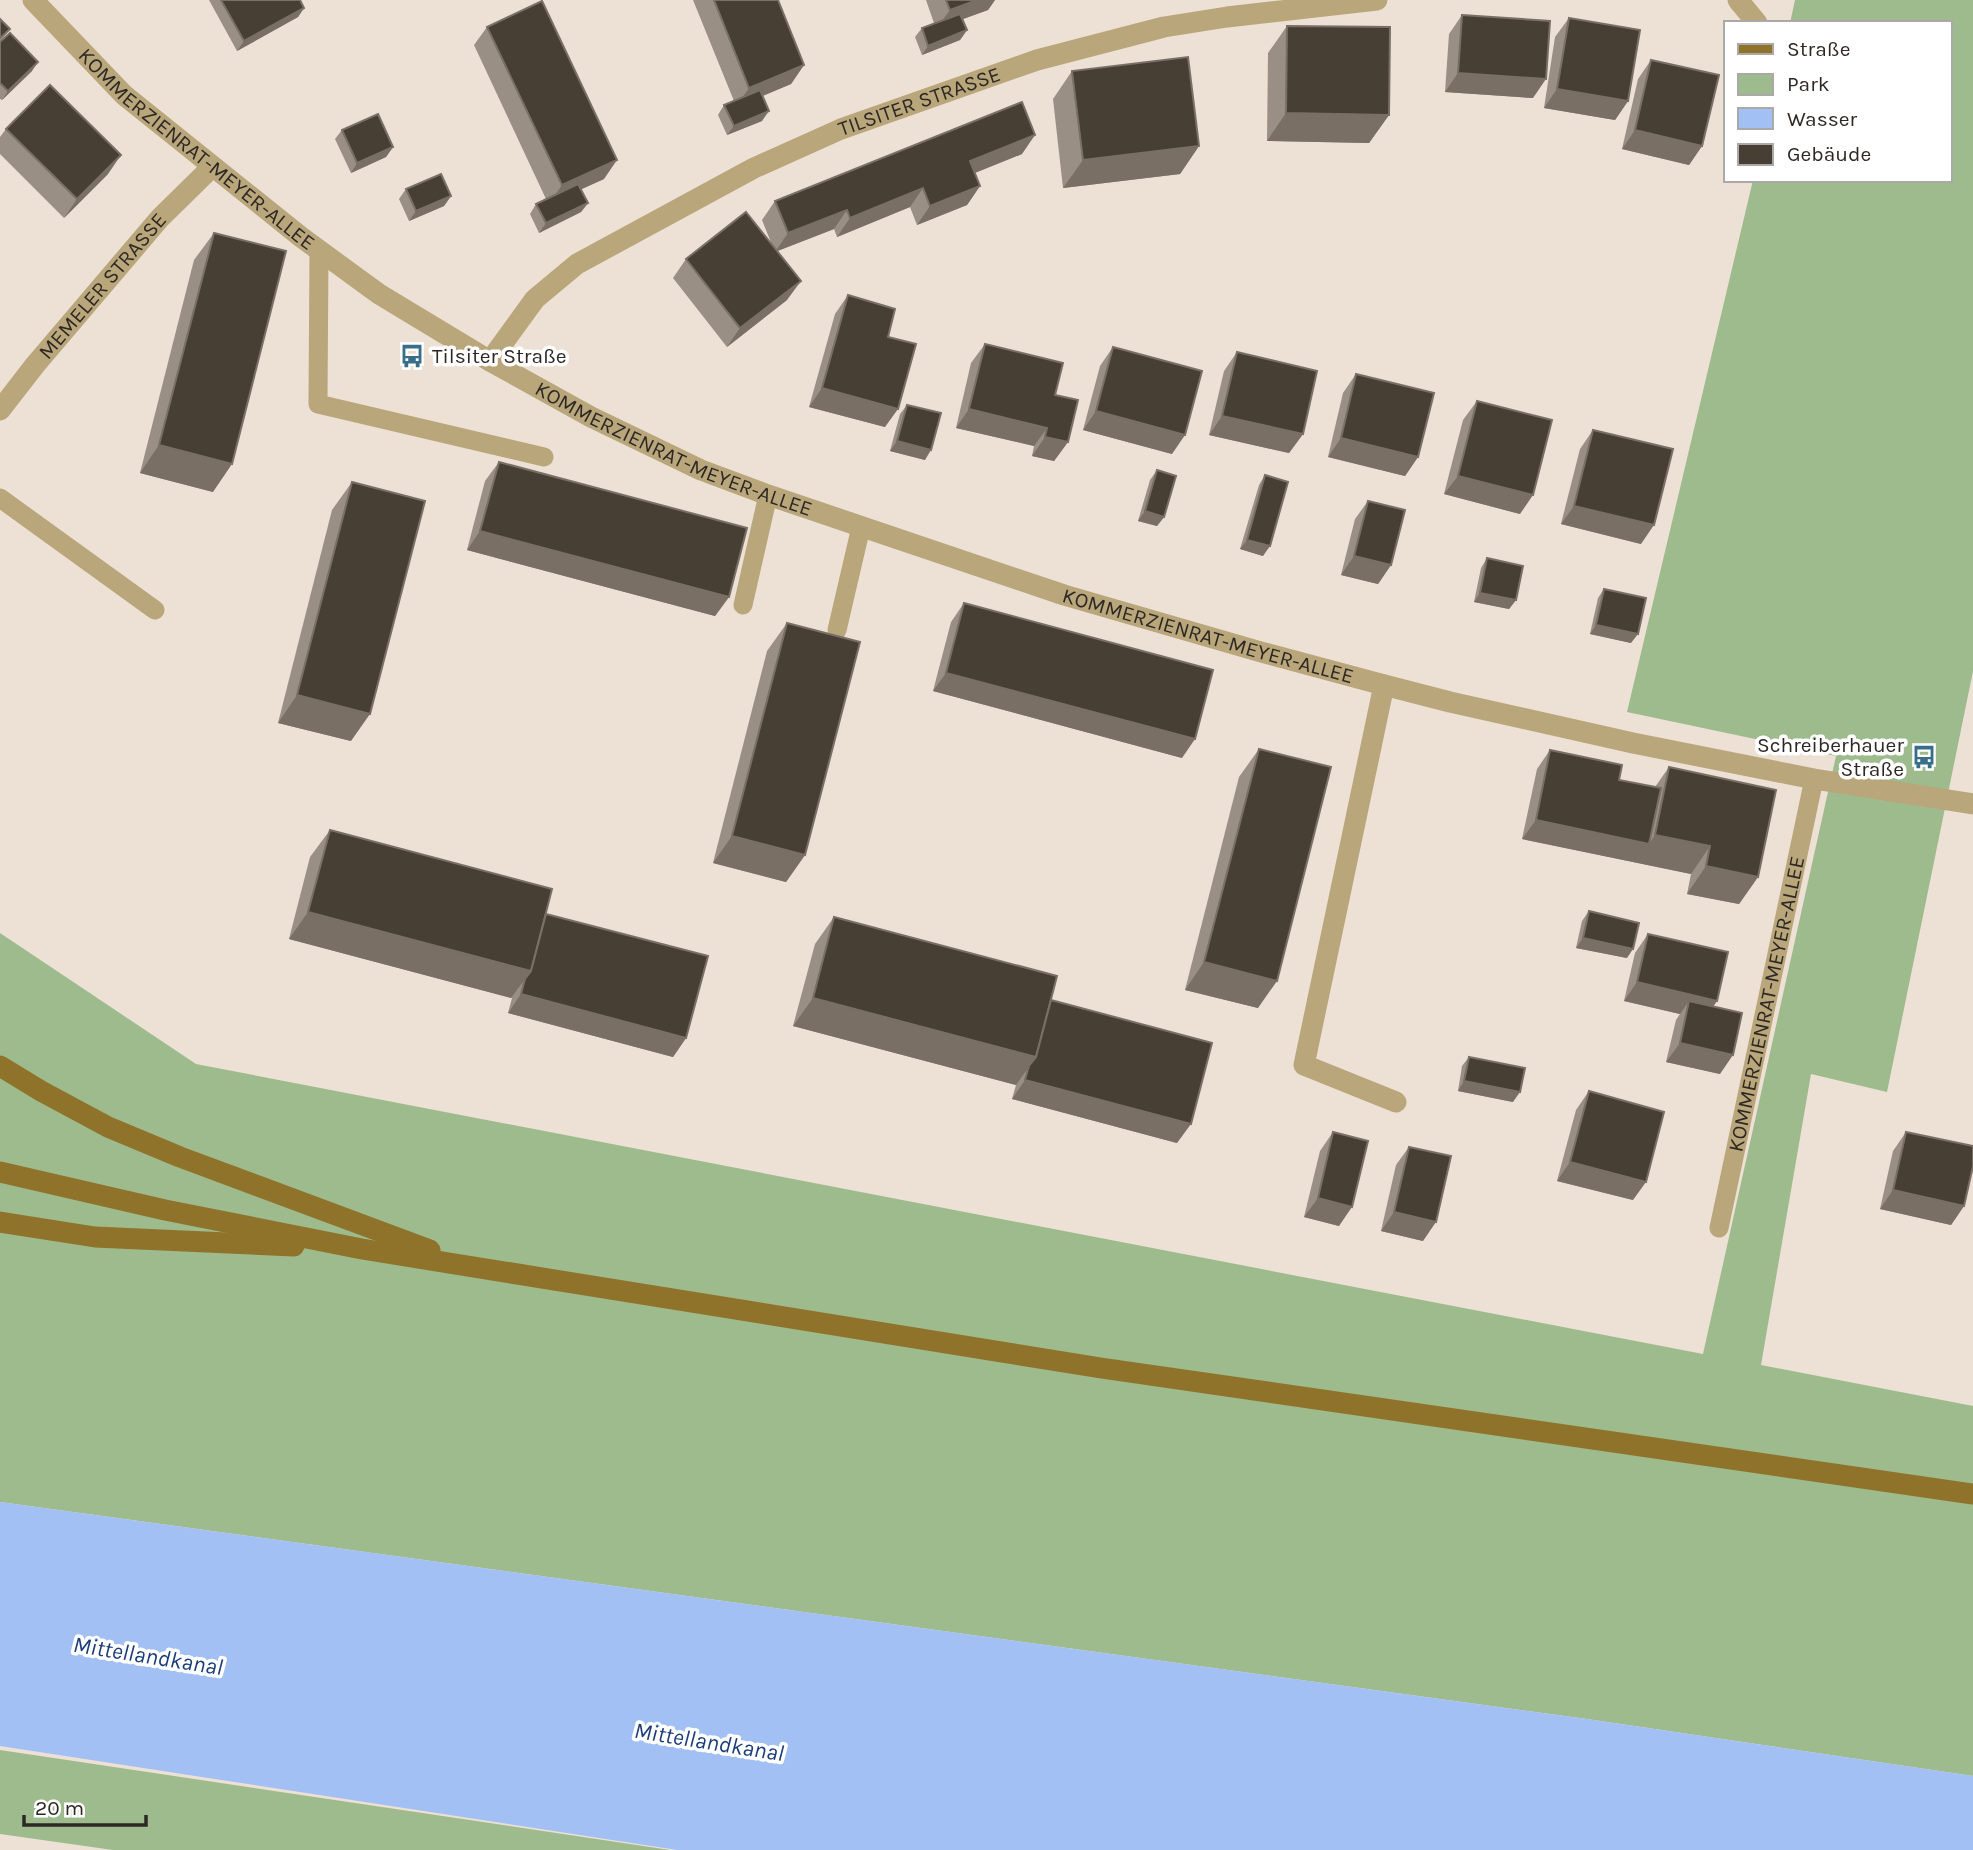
<svg xmlns="http://www.w3.org/2000/svg" width="1973" height="1850" font-family="Karla,sans-serif">
<style>
.green{fill:#9ebb8d}
.water{fill:#a2c0f4}
.lines{fill:none;stroke-linecap:round;stroke-linejoin:round}
.lane{stroke:#b9a67a;stroke-width:19}
.street{stroke:#b9a67a;stroke-width:21}
.primary{stroke:#8f732b;stroke-width:21}
.wall{fill:#9a8f84}
.shaded-wall{fill:#796f64}
.building{fill:#473e34;stroke:#796f64;stroke-width:2}
.labels{text-anchor:middle;dominant-baseline:central;stroke-width:7;stroke-linejoin:round;paint-order:stroke}
.street-label{font-size:21px;fill:#2d2824;stroke:#fff}
.poi-label{font-size:21px;fill:#2d2824;stroke:#fff;text-anchor:start}
.water-label{font-size:23px;font-style:italic;fill:#1a3c78;stroke:#fff}
</style>
<rect width="100%" height="100%" fill="#ede0d5"/>
<g class="green">
<path d="M1795,0H1973V671L1887,1092L1811,1074L1761,1365L1973,1406V1776L1587,1719L0,1502V933L196,1064L1703,1354L1836,756L1627,712L1753,180H1950V23H1790Z"/>
<path d="M0,1750L670,1850H113L0,1834Z"/>
</g>
<path class="water" d="M0,1502L1587,1719L1973,1776V1850H677L0,1746Z"/>
<g class="lines">
<g class="lane">
<path d="M319,250L318,404L544,457"/>
<path d="M0,498L155,610"/>
<path d="M743,605L768,495"/>
<path d="M837,630L861,527"/>
<path id="s1" d="M1719,1228L1814,779"/>
</g>
<g class="street">
<path id="s2" d="M33,0L124,95L301,237L379,294L490,361L591,417L701,470L768,495L1064,595L1261,652L1384,685L1450,702L1633,743L1814,779L1973,804"/>
<path d="M1738,0L1757,23"/>
<path id="s3" d="M490,361L535,299L577,264L754,168L841,129L1037,60L1164,27L1227,17L1377,0"/>
<path id="s4" d="M0,410L35,365L160,218L212,167"/>
<path d="M1384,685L1304,1065L1396,1102"/>
</g>
<g class="primary">
<path d="M0,1066L41,1091L108,1127L180,1157L430,1250"/>
<path d="M0,1172L165,1210L362,1249L1101,1368L1973,1494"/>
<path d="M0,1222L95,1237L294,1246"/>
</g>
</g>
<g class="wall">
<path d="M209,0H300L304,8L298,17L237,51Z"/>
<path d="M693,0H778L804,65L791,84L762,96V121L727,135L718,115L724,105L734,101Z"/>
<path d="M926,0H995L988,10L962,19L967,30L960,40L922,55L915,37L922,28L934,23Z"/>
<path d="M1462,15L1533,98L1445,92L1449,34Z"/>
<path d="M1569,18L1628,101L1615,120L1544,108L1555,37Z"/>
<path d="M0,19L10,29L1,41L32,71L2,100L0,99Z"/>
<path d="M1287,26L1389,115L1369,143L1267,141L1268,53Z"/>
<path d="M487,27L604,179L581,189L588,203L581,212L539,233L530,214L536,204L546,199L474,45Z"/>
<path d="M1651,60L1702,146L1689,165L1622,149L1638,79Z"/>
<path d="M1072,71L1199,146L1180,174L1063,188L1053,99Z"/>
<path d="M6,129L108,174L64,218L0,154V137Z"/>
<path d="M342,130L393,147L386,157L351,173L335,139Z"/>
<path d="M1022,154L975,173L980,186L967,205L917,225L910,207L837,237L834,229L777,251L787,300L727,347L673,278L686,259L772,245L762,220L775,201Z"/>
<path d="M406,189L451,196L444,206L409,221L399,199Z"/>
<path d="M214,233L213,492L140,473L194,260Z"/>
<path d="M848,295L888,337L885,427L809,407L835,314Z"/>
<path d="M985,344L1055,395L1068,442L1054,461L1032,456L1034,446L956,428L971,363Z"/>
<path d="M1113,347L1172,454L1083,430L1100,366Z"/>
<path d="M1237,352L1303,434L1289,453L1209,435L1224,371Z"/>
<path d="M1356,374L1418,457L1405,476L1328,457L1343,393Z"/>
<path d="M1477,401L1520,514L1444,494L1463,420Z"/>
<path d="M907,405L925,460L890,451L900,414Z"/>
<path d="M1593,430L1641,544L1561,524L1580,449Z"/>
<path d="M499,462L729,597L715,616L467,550L485,481Z"/>
<path d="M1157,470L1164,517L1157,526L1138,521L1150,480Z"/>
<path d="M1265,475L1263,556L1240,549L1259,485Z"/>
<path d="M352,482L351,741L278,723L332,510Z"/>
<path d="M1368,501L1391,565L1378,584L1341,575L1355,519Z"/>
<path d="M1487,558L1516,600L1509,609L1474,602L1481,568Z"/>
<path d="M1604,589L1631,643L1590,634L1598,598Z"/>
<path d="M964,603L1182,758L933,691L951,622Z"/>
<path d="M787,623L805,855L786,882L713,863L767,651Z"/>
<path d="M1259,749L1258,1008L1185,990L1239,777Z"/>
<path d="M1550,750L1619,780L1655,787L1669,767L1758,877L1739,904L1687,894L1691,874L1522,839L1537,769Z"/>
<path d="M330,830L546,914L686,1038L673,1057L508,1013L512,998L289,939L310,857Z"/>
<path d="M1589,911L1627,958L1576,948L1582,921Z"/>
<path d="M834,917L1051,1000L1177,1143L1012,1099L1016,1085L793,1026L815,944Z"/>
<path d="M1648,934L1713,1006L1720,1074L1666,1062L1676,1020L1680,1014L1624,1001L1635,953Z"/>
<path d="M1469,1057L1513,1102L1458,1091L1462,1066Z"/>
<path d="M1589,1091L1633,1200L1557,1181L1576,1110Z"/>
<path d="M1333,1132L1339,1226L1304,1217L1320,1151Z"/>
<path d="M1906,1132L1964,1206L1951,1225L1880,1209L1893,1151Z"/>
<path d="M1409,1147L1423,1241L1381,1231L1396,1165Z"/>
</g>
<g class="shaded-wall">
<path d="M977,0H995L988,10L936,29L950,10Z"/>
<path d="M304,8L298,17L237,51L244,41Z"/>
<path d="M967,30L960,40L922,55L928,46Z"/>
<path d="M38,62L32,71L2,100L8,91Z"/>
<path d="M804,65L791,84L736,107L749,88Z"/>
<path d="M1458,73L1546,79L1533,98L1445,92Z"/>
<path d="M1557,89L1628,101L1615,120L1544,108Z"/>
<path d="M769,111L762,121L727,135L734,126Z"/>
<path d="M1286,113L1389,115L1369,143L1267,141Z"/>
<path d="M1635,130L1702,146L1689,165L1622,149Z"/>
<path d="M1035,135L1022,154L957,180L970,161Z"/>
<path d="M1199,146L1180,174L1063,188L1083,160Z"/>
<path d="M393,147L386,157L351,173L357,163Z"/>
<path d="M121,155L108,174L64,218L77,199Z"/>
<path d="M617,160L604,179L549,204L562,185Z"/>
<path d="M980,186L967,205L917,225L930,206Z"/>
<path d="M923,188L910,207L837,237L850,218Z"/>
<path d="M451,196L444,206L409,221L416,211Z"/>
<path d="M588,203L581,212L539,233L546,223Z"/>
<path d="M847,210L834,229L775,252L788,233Z"/>
<path d="M801,281L787,300L727,347L740,328Z"/>
<path d="M822,388L898,409L885,427L809,407Z"/>
<path d="M969,409L1047,428L1034,446L956,428Z"/>
<path d="M1096,411L1185,435L1172,454L1083,430Z"/>
<path d="M1222,416L1303,434L1289,453L1209,435Z"/>
<path d="M1045,437L1068,442L1054,461L1032,456Z"/>
<path d="M1341,438L1418,457L1405,476L1328,457Z"/>
<path d="M897,441L931,450L925,460L890,451Z"/>
<path d="M159,445L232,464L213,492L140,473Z"/>
<path d="M1458,476L1533,495L1520,514L1444,494Z"/>
<path d="M1574,506L1654,525L1641,544L1561,524Z"/>
<path d="M1145,511L1164,517L1157,526L1138,521Z"/>
<path d="M480,531L729,597L715,616L467,550Z"/>
<path d="M1247,540L1270,546L1263,556L1240,549Z"/>
<path d="M1354,556L1391,565L1378,584L1341,575Z"/>
<path d="M1480,593L1516,600L1509,609L1474,602Z"/>
<path d="M1596,625L1638,634L1631,643L1590,634Z"/>
<path d="M946,673L1195,739L1182,758L933,691Z"/>
<path d="M297,695L370,714L351,741L278,723Z"/>
<path d="M1536,820L1649,844L1655,835L1710,846L1691,874L1522,839Z"/>
<path d="M732,836L805,855L786,882L713,863Z"/>
<path d="M1706,866L1758,877L1739,904L1687,894Z"/>
<path d="M308,912L531,971L511,998L289,939Z"/>
<path d="M1583,938L1633,949L1627,958L1576,948Z"/>
<path d="M1204,962L1277,981L1258,1008L1185,990Z"/>
<path d="M1637,982L1717,1001L1704,1020L1689,1001L1680,1014L1624,1001Z"/>
<path d="M521,994L686,1038L673,1057L508,1013Z"/>
<path d="M813,998L1036,1057L1016,1085L793,1026Z"/>
<path d="M1680,1043L1733,1055L1720,1074L1666,1062Z"/>
<path d="M1025,1080L1191,1124L1177,1143L1012,1099Z"/>
<path d="M1464,1081L1520,1092L1513,1102L1458,1091Z"/>
<path d="M1570,1162L1646,1182L1633,1200L1557,1181Z"/>
<path d="M1893,1190L1964,1206L1951,1225L1880,1209Z"/>
<path d="M1318,1198L1352,1207L1339,1226L1304,1217Z"/>
<path d="M1394,1212L1436,1222L1423,1241L1381,1231Z"/>
</g>
<g class="building">
<path d="M221,0H300L304,8L244,41Z"/>
<path d="M714,0H778L804,65L749,88Z"/>
<path d="M946,0H977L950,10Z"/>
<path d="M542,1L617,160L562,185L487,27Z"/>
<path d="M960,14L967,30L928,46L922,28Z"/>
<path d="M1462,15L1550,21L1546,79L1458,73Z"/>
<path d="M1569,18L1640,30L1628,101L1557,89Z"/>
<path d="M0,19L10,29L0,38Z"/>
<path d="M1287,26L1390,27L1389,115L1286,113Z"/>
<path d="M10,33L38,62L8,91L0,83V42Z"/>
<path d="M1188,57L1199,146L1083,160L1072,71Z"/>
<path d="M1651,60L1719,75L1702,146L1635,130Z"/>
<path d="M50,85L121,155L77,199L6,129Z"/>
<path d="M760,90L769,111L734,126L724,105Z"/>
<path d="M1022,102L1035,135L970,161L980,186L930,206L923,188L850,218L847,210L788,233L775,201Z"/>
<path d="M378,114L393,147L357,163L342,130Z"/>
<path d="M441,174L451,196L416,211L406,189Z"/>
<path d="M578,184L588,203L546,223L536,204Z"/>
<path d="M746,212L801,281L740,328L686,259Z"/>
<path d="M214,233L286,251L232,464L159,445Z"/>
<path d="M848,295L895,309L888,337L916,344L898,409L822,388Z"/>
<path d="M985,344L1063,363L1055,395L1078,400L1068,442L1045,437L1047,428L969,409Z"/>
<path d="M1113,347L1202,371L1185,435L1096,411Z"/>
<path d="M1237,352L1317,371L1303,434L1222,416Z"/>
<path d="M1356,374L1434,393L1418,457L1341,438Z"/>
<path d="M1477,401L1552,420L1533,495L1458,476Z"/>
<path d="M907,405L941,413L931,450L897,441Z"/>
<path d="M1593,430L1673,449L1654,525L1574,506Z"/>
<path d="M499,462L747,528L729,597L480,531Z"/>
<path d="M1157,470L1176,476L1164,517L1145,511Z"/>
<path d="M1265,475L1288,482L1270,546L1247,540Z"/>
<path d="M352,482L425,501L370,714L297,695Z"/>
<path d="M1368,501L1405,510L1391,565L1354,556Z"/>
<path d="M1487,558L1523,566L1516,600L1480,593Z"/>
<path d="M1604,589L1646,598L1638,634L1596,625Z"/>
<path d="M964,603L1213,670L1195,739L946,673Z"/>
<path d="M787,623L860,642L805,855L732,836Z"/>
<path d="M1259,749L1331,767L1277,981L1204,962Z"/>
<path d="M1550,750L1622,765L1619,780L1661,788L1649,844L1536,820Z"/>
<path d="M1669,767L1776,790L1758,877L1706,866L1710,846L1655,835Z"/>
<path d="M330,830L552,889L531,971L308,912Z"/>
<path d="M1589,911L1639,923L1633,949L1583,938Z"/>
<path d="M546,914L708,956L686,1038L521,994L525,979L531,971Z"/>
<path d="M834,917L1057,976L1036,1057L813,998Z"/>
<path d="M1648,934L1728,952L1717,1001L1637,982Z"/>
<path d="M1051,1000L1212,1043L1191,1124L1025,1080L1029,1066L1036,1057Z"/>
<path d="M1689,1001L1742,1013L1733,1055L1680,1043Z"/>
<path d="M1469,1057L1525,1068L1520,1092L1464,1081Z"/>
<path d="M1589,1091L1664,1112L1646,1182L1570,1162Z"/>
<path d="M1333,1132L1368,1141L1352,1207L1318,1198Z"/>
<path d="M1906,1132L1973,1146V1166L1964,1206L1893,1190Z"/>
<path d="M1409,1147L1451,1156L1436,1222L1394,1212Z"/>
</g>
<defs>
<g id="bus-bare" transform="scale(1.89)"><path d="M-5-6H5V4H4V6H2V4H-2V6H-4V4H-5ZM-3.5-4V0h7V-4ZM-3.5 1.2v1.5H-2V1.2ZM2 1.2v1.5H3.5V1.2Z" fill="#396e8a" stroke="#fff" stroke-width="2.5" paint-order="stroke"/></g>
</defs>
<g fill-rule="evenodd">
<use href="#bus-bare" x="412" y="356"/>
<use href="#bus-bare" x="1924" y="757"/>
</g>
<g class="labels">
<g class="street-label">
<text stroke="none"><textPath href="#s3" startOffset="511">TILSITER STRASSE</textPath></text>
<text stroke="none"><textPath href="#s2" startOffset="222">KOMMERZIENRAT-MEYER-ALLEE</textPath></text>
<text stroke="none"><textPath href="#s4" startOffset="161">MEMELER STRASSE</textPath></text>
<text stroke="none"><textPath href="#s2" startOffset="789">KOMMERZIENRAT-MEYER-ALLEE</textPath></text>
<text stroke="none"><textPath href="#s2" startOffset="1356">KOMMERZIENRAT-MEYER-ALLEE</textPath></text>
<text stroke="none"><textPath href="#s1" startOffset="229">KOMMERZIENRAT-MEYER-ALLEE</textPath></text>
</g>
<g class="poi-label">
<text x="432" y="356">Tilsiter Straße</text>
<text x="1904" y="745" text-anchor="end">Schreiberhauer<tspan x="1904" dy="24">Straße</tspan></text>
</g>
<g class="water-label">
<text transform="translate(148 1656) rotate(9)">Mittellandkanal</text>
<text transform="translate(709 1742) rotate(9)">Mittellandkanal</text>
</g>
</g>
<rect x="1724" y="21" width="228" height="161" fill="#ffffff" stroke="#aba9a7" stroke-width="2"/>
<rect x="1738" y="44" width="35" height="10" fill="#8f732b" stroke="#aba9a7" stroke-width="2"/>
<text x="1787" y="56" font-size="21" fill="#2d2824">Straße</text>
<rect x="1738" y="74" width="35" height="21" fill="#9ebb8d" stroke="#aba9a7" stroke-width="2"/>
<text x="1787" y="91" font-size="21" fill="#2d2824">Park</text>
<rect x="1738" y="108" width="35" height="21" fill="#a2c0f4" stroke="#aba9a7" stroke-width="2"/>
<text x="1787" y="126" font-size="21" fill="#2d2824">Wasser</text>
<rect x="1738" y="144" width="35" height="21" fill="#473e34" stroke="#aba9a7" stroke-width="2"/>
<text x="1787" y="161" font-size="21" fill="#2d2824">Gebäude</text>
<path d="M24 1815v10h122v-10" fill="none" stroke="#2d2824" stroke-width="3.5"/>
<text x="35" y="1815" font-size="21" fill="#2d2824" stroke="#ffffff" stroke-width="5" paint-order="stroke">20 m</text>
</svg>
